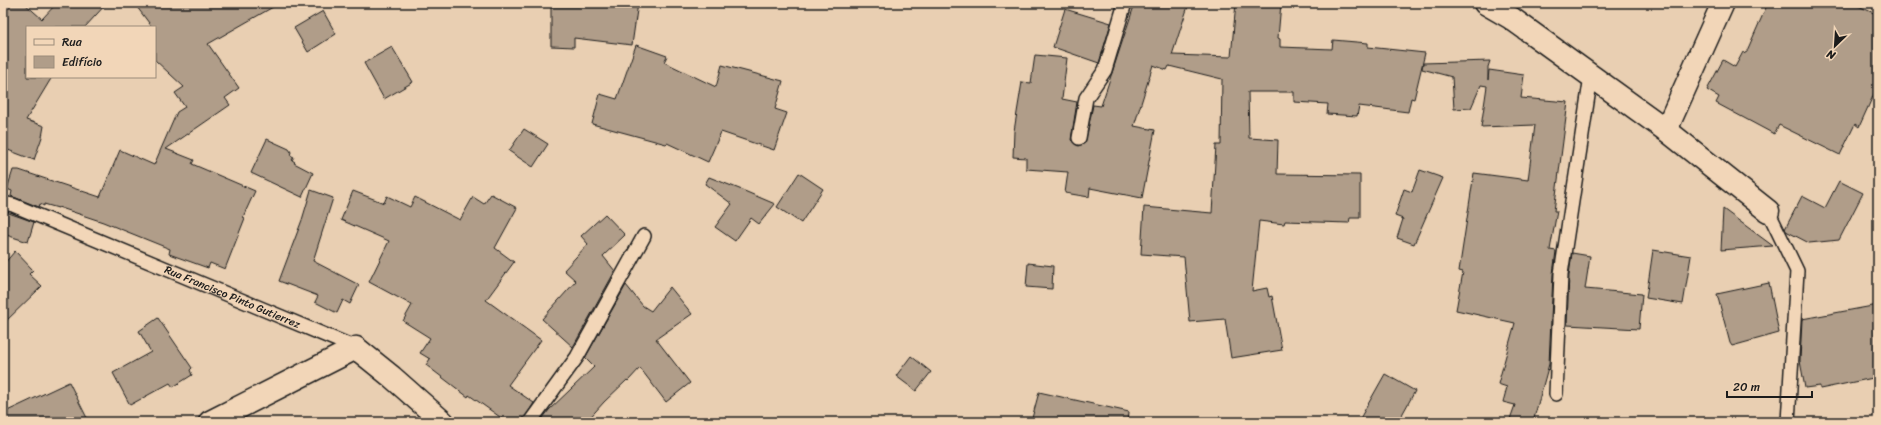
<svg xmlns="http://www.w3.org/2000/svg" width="1881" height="425" font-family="Sriracha,sans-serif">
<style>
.building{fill:#b09d89;stroke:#1c1c1c}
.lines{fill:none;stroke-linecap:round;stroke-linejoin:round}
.lane-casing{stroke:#1c1c1c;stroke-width:16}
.street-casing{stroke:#1c1c1c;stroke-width:25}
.lane{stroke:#f2d6b8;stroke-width:13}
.street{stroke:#f2d6b8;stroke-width:22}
.labels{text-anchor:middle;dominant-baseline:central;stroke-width:4;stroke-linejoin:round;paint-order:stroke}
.street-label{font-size:11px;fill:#1c1c1c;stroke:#f2d6b8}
</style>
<rect width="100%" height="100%" fill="#e9cfb2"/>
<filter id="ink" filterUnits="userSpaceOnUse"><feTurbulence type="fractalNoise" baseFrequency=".025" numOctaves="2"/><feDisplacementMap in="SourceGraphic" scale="8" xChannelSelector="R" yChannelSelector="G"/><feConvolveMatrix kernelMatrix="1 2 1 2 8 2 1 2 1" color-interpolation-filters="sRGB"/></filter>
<g filter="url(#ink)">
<g class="building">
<path d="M3,3H24L42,19L57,3H107L85,27H27V77H52L26,120L44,126L42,137L34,160L8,150L3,158Z"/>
<path d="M134,3H280L208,44L239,88L225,98L230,105L166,149L194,160L192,164L255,191L243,217L245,218L225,269L210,263L208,268L169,254L170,249L103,222L58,207V208L44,204V206L40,204L39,207L11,196L12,191L7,189L13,170H19L100,197L120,150L154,165L177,112L185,107L175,93L184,87L155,60V27H152Z"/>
<path d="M579,3H638L632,45L574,38V47L551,46V6H579Z"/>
<path d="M1135,3H1189L1172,55L1231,57L1236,3H1281L1278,38L1280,39V47L1332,49L1333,40L1368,43V47L1425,53L1414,99L1411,98L1408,112L1359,106L1357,116L1327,114L1328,104L1294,102V92H1248L1249,138L1278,140L1277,174L1360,175V218H1350L1349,223L1285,221L1284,224L1259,221L1252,291L1267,288L1269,297L1272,296L1282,350L1231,358L1225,319L1190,322L1184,257L1141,254L1144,207L1212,213L1216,145H1221L1222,79L1169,66L1167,70L1153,65L1134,126L1155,130L1142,198L1090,188L1089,197L1065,193L1068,172L1026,169V158L1013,157L1014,131L1022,82L1031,83L1035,55L1067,58L1062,99L1077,102L1071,140L1078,146L1085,143L1093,105L1101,106Z"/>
<path d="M1768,3H1852L1878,15V85L1859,127L1855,124L1840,155L1779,125L1774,134L1716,103L1719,97L1707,90L1723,60L1735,67L1743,52L1746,53Z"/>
<path d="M1065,9L1111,23L1099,63L1053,47Z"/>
<path d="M323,11L336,34L308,52L294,28Z"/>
<path d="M636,45L667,56L664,62L716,87L722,65L783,81L775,109L787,113L774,150L721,132L708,162L667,143L666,144L592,124L600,94L617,99Z"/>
<path d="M392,47L413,82L384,99L364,63Z"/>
<path d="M1490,61L1488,67V80L1489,70L1524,75L1521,98L1568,102L1554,211H1557L1550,250L1556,251L1553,274L1549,364L1533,422H1509L1515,405L1503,402L1507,387L1498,384L1515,323L1456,310L1463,272L1459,271L1474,173L1528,180L1535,125L1481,127L1487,86L1481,85L1471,108L1454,109L1452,77L1422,69L1423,63Z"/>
<path d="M524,129L548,144L533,167L509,151Z"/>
<path d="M267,139L289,149L291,152L290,155L294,157L292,160L295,162L294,163L313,173L302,197L251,173Z"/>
<path d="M1420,170L1443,178L1414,244L1397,238L1403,219L1395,216L1404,189L1412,192Z"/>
<path d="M799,173L823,189L801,223L777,207Z"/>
<path d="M709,177L742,190L775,204L759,224L751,218L735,241L715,227L732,204L705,184Z"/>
<path d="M1839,181L1863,193L1839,240L1809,243L1786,231L1785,229L1802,196L1825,208Z"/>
<path d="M311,190L333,198L313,261L359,285L350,304L343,300L337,313L315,302L318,296L279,281L302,220Z"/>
<path d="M353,191L384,203L387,196L410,207L415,197L460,220L473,197L484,204L491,194L517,208L495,248L514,262L486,300L541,340L508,385L534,403L522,422H507L469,395L468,397L426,365L430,359L420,353L430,338L403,321L412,305L369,282L389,241L341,220Z"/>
<path d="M1723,209L1773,246L1721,250Z"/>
<path d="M6,212L34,222L28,242L3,234V220Z"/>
<path d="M605,214L625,235L603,256L615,271L573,347L542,319L576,281L564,270L588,244L581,236Z"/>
<path d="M1653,250L1691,256L1683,304L1646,298Z"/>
<path d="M15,251L33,270L29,274L42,286L3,324V265Z"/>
<path d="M1572,253L1590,256L1585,289L1642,294L1639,329L1567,325L1569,275Z"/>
<path d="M1028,263L1053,266L1052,289L1026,287Z"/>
<path d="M1769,283L1779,333L1732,346L1730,343L1717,294Z"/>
<path d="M626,285L643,306L651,311L670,287L692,314L656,339L690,383L666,402L640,368L628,381L627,380L604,402L586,422H540L549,410L594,367L585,358Z"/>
<path d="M1878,305V377L1820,389V386L1805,388L1800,361L1802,319Z"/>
<path d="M158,318L192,368L190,370L192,375L173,387L170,383L130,405L113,373L151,352L139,331Z"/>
<path d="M911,356L931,372L916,391L896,376Z"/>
<path d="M1385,374L1415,391L1398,422H1358Z"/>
<path d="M69,382L89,422H3V413Z"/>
<path d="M1039,392L1129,412L1128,422H1031Z"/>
</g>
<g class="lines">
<g class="lane-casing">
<g id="lane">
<path d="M1079,138L1086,98L1105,70L1125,3"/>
<path id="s1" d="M3,203L13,205L356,348"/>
<path d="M1768,211L1797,271L1788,422"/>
<path d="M1556,394L1561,274L1591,76"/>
<path d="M530,422L577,357L644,236"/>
</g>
</g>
<g class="street-casing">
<g id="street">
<path d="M1485,3L1511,18L1666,130L1768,211"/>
<path d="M1666,130L1723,3"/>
<path d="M210,422L356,348L392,377L443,422"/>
</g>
</g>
<use href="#lane" class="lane"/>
<use href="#street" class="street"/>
</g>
</g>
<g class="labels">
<g class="street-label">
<text stroke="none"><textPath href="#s1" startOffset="248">Rua Francisco Pinto Gutierrez</textPath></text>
</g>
</g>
<rect width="1881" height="425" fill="none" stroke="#f2d6b8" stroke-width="16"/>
<rect x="8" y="8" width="1865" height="409" fill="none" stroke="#1c1c1c" stroke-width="1.5" filter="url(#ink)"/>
<rect x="26" y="26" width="130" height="52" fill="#f2d6b8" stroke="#9c8c7a"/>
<rect x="34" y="39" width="20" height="6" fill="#f2d6b8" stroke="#9c8c7a"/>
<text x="62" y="46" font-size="12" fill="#1c1c1c">Rua</text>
<rect x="34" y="56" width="20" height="12" fill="#b09d89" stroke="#9c8c7a"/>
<text x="62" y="66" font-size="12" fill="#1c1c1c">Edifício</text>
<g transform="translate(1835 46) rotate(205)" stroke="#f2d6b8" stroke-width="3" paint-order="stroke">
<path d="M0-3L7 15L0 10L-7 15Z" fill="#1c1c1c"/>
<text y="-6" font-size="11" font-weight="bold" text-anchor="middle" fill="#1c1c1c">N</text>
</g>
<path d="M1727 391v6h85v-6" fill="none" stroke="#1c1c1c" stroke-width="2"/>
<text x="1733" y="391" font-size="12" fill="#1c1c1c" stroke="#f2d6b8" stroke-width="3" paint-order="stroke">20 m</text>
</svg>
